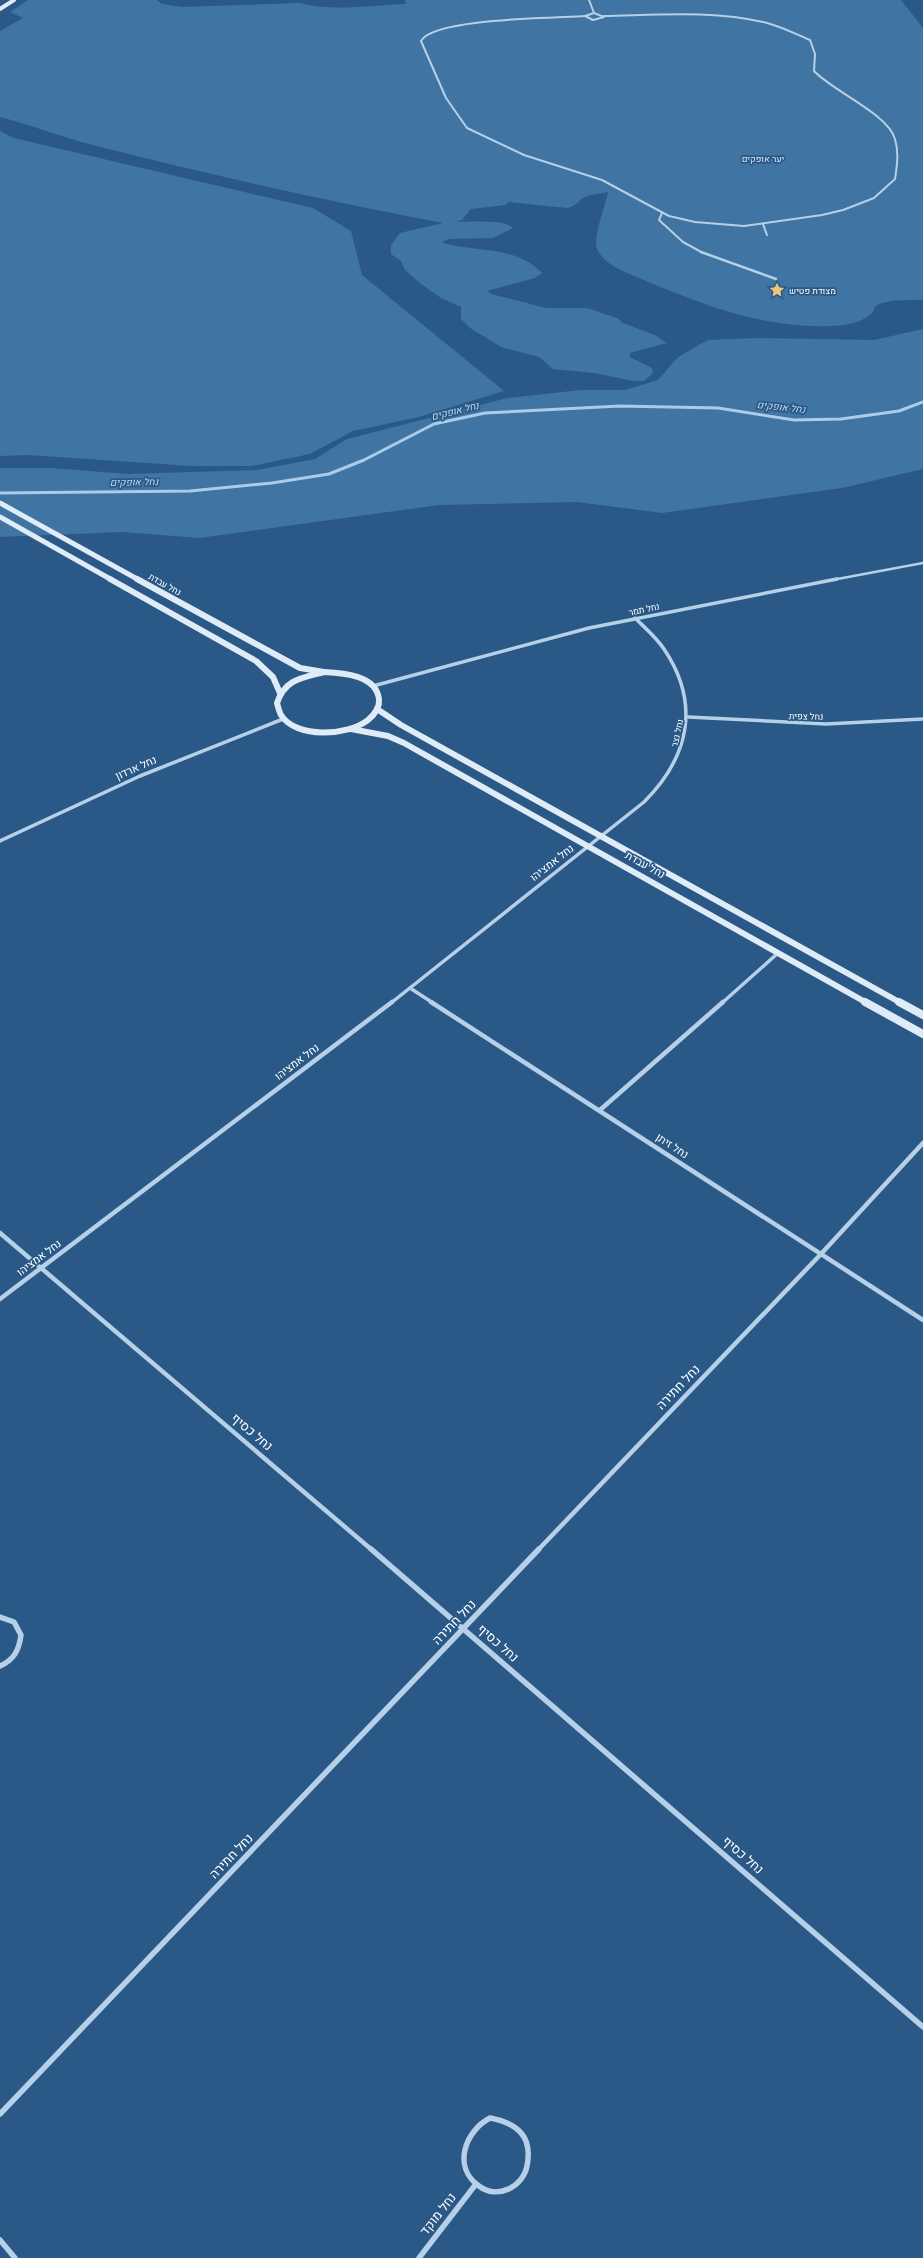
<svg xmlns="http://www.w3.org/2000/svg" width="923" height="2258" font-family="Figtree,Heebo,sans-serif">
<style>
.green{fill:#3f74a3}
.lines{fill:none;stroke-linecap:round;stroke-linejoin:round}
.stream{stroke:#abcce8;stroke-width:3}
.street-far4{stroke:#b6d0e8;stroke-width:2}
.street-far3{stroke:#b6d0e8;stroke-width:2.5}
.street-far2{stroke:#b6d0e8;stroke-width:3.5}
.street-far1{stroke:#b6d0e8;stroke-width:4.5}
.street{stroke:#b6d0e8;stroke-width:5.5}
.secondary-far3{stroke:#dfebf7;stroke-width:4}
.secondary-far2{stroke:#dfebf7;stroke-width:5}
.secondary-far1{stroke:#dfebf7;stroke-width:6}
.secondary{stroke:#dfebf7;stroke-width:8}
.labels{text-anchor:middle;dominant-baseline:central;stroke-width:3.5;stroke-linejoin:round;paint-order:stroke}
.far-park-label{font-size:9px;fill:#d9e9f6;stroke:#2a5987}
.far-poi-label{font-size:9px;fill:#fff;stroke:#2a5987;text-anchor:start}
.far-street-label{font-size:9px;fill:#fff;stroke:#2a5987}
.far-water-label{font-size:10px;font-style:italic;fill:#c1daef;stroke:#2a5987}
.street-label{font-size:11px;fill:#fff;stroke:#2a5987}
.near-street-label{font-size:13px;fill:#fff;stroke:#2a5987}
</style>
<rect width="100%" height="100%" fill="#2a5987"/>
<g class="green">
<path d="M28,0H157L162,4L181,7L300,3C333,12 372,5 406,4L405,0H901L923,28V300C913,300 882,299 875,307C874,308 874,311 873,312C866,320 853,324 843,325C774,332 708,307 646,281C629,273 608,268 598,251C591,240 606,205 608,192C600,194 590,194 583,198C577,202 575,207 567,208L508,202L506,205L471,209L462,220L456,222C469,222 505,219 513,228L493,238L449,239L442,242C448,245 456,246 463,247C491,251 522,251 542,273L535,278L487,291L491,294L546,308H587L617,318L623,323L655,335L667,343L630,353V357L652,368L653,373L644,381H633L594,373L553,369L539,357L501,347L470,328L461,319V307L441,298L421,284L405,270L401,261L391,254V245L400,233L443,223C328,201 215,176 101,147C67,139 34,126 0,117V31L23,18L10,12Z"/>
<path d="M0,131L14,138L313,208L351,231L362,275L504,391L419,417L353,431L310,454L251,466H191L28,455L0,456Z"/>
<path d="M923,329V469L842,488L662,513L577,502L439,505L199,538L123,532L0,537V468H52L128,474L257,470L315,459L347,439L507,398L581,390H625L658,380L678,357L708,340L756,338L874,340Z"/>
</g>
<g class="lines">
<path class="stream" d="M0,493L190,491L272,483L329,474L364,460L434,424L485,413L620,406L718,408L794,420L841,419L899,411L923,402"/>
<g class="street-far4">
<path d="M589,0L594,13"/>
<path d="M594,13L604,17L593,20L585,16Z"/>
<path d="M585,16C557,18 433,18 421,41L446,98L467,128L524,155L602,180L669,216L695,222L744,226L822,215L843,210L874,198L895,179C897,166 899,152 895,139C888,114 834,92 814,71L815,54L810,40C796,34 782,27 767,23C714,10 658,15 604,16"/>
<path d="M662,213L659,220L683,242L703,253"/>
<path d="M763,224L767,235"/>
</g>
<g class="street-far3">
<path d="M701,252L776,279"/>
<path d="M832,580L923,563"/>
</g>
<g class="street-far2">
<path d="M373,686L589,628L837,579"/>
<path d="M688,717L826,724L923,719"/>
<path d="M0,841L140,776L283,719"/>
<path d="M410,988L433,1003"/>
<path d="M391,1003L644,802C689,757 701,704 664,649C656,637 645,628 635,618"/>
<path d="M722,1003L778,953"/>
</g>
<g class="street-far1">
<path d="M431,1002L923,1320"/>
<path d="M600,1110L723,1002"/>
<path d="M0,1233L372,1550"/>
<path d="M0,1299L392,1002"/>
<path d="M538,1550L821,1254L923,1143"/>
</g>
<g class="street">
<path d="M371,1549L923,2027"/>
<path d="M0,1617L14,1622L21,1635C19,1650 14,1660 0,1666"/>
<path d="M0,2114L539,1549"/>
<path d="M490,2118C517,2123 533,2136 527,2166C523,2187 497,2200 479,2186C452,2167 465,2131 490,2118Z"/>
<path d="M0,2240L15,2258"/>
<path d="M419,2258L476,2184"/>
</g>
<path class="secondary-far3" d="M0,9L14,0"/>
<g class="secondary-far2">
<path d="M0,503L139,580"/>
<path d="M0,517L112,580"/>
</g>
<g class="secondary-far1">
<path d="M110,579L256,661L273,677L280,693"/>
<path d="M137,579L300,668L324,672"/>
<path d="M324,672C343,673 376,675 379,699C380,708 374,715 368,720C348,736 296,739 281,715C279,711 278,707 277,703C285,679 302,678 324,672Z"/>
<path d="M377,709L401,725L901,1003"/>
<path d="M351,729L388,736L404,743L867,1003"/>
</g>
<g class="secondary">
<path d="M865,1002L923,1034"/>
<path d="M899,1002L923,1015"/>
</g>
</g>
<defs>
<g id="sight-bare" transform="scale(1.2)"><path d="M0-6L1.8-2.2L6-1.7L2.9 1.2L3.7 5.4L0 3.3L-3.7 5.4L-2.9 1.2L-6-1.7L-1.8-2.2Z" fill="#eec57d" stroke="#2a5987" stroke-width="2.5" paint-order="stroke"/></g>
</defs>
<g fill-rule="evenodd">
<use href="#sight-bare" x="777" y="290"/>
</g>
<g class="labels">
<g class="far-park-label">
<text x="763" y="158">יער אופקים</text>
</g>
<g class="far-poi-label">
<text x="789" y="290">מצודת פטיש</text>
</g>
<g class="far-street-label">
<text transform="translate(165 584) rotate(29)">נחל עבדת</text>
<text transform="translate(644 609) rotate(-12)">נחל תמר</text>
<text transform="translate(806 716) rotate(1)">נחל צפית</text>
<text transform="translate(677 733) rotate(-77)">נחל נצר</text>
</g>
<g class="far-water-label">
<text transform="translate(781 407) rotate(6)">נחל אופקים</text>
<text transform="translate(455 411) rotate(-14)">נחל אופקים</text>
<text transform="translate(134 482) rotate(-1)">נחל אופקים</text>
</g>
<g class="street-label">
<text transform="translate(136 768) rotate(-24)">נחל ארדון</text>
<text transform="translate(552 863) rotate(-38)">נחל אמציהו</text>
<text transform="translate(645 865) rotate(29)">נחל עבדת</text>
<text transform="translate(297 1062) rotate(-37)">נחל אמציהו</text>
<text transform="translate(672 1146) rotate(33)">נחל זיתן</text>
<text transform="translate(39 1258) rotate(-37)">נחל אמציהו</text>
</g>
<g class="near-street-label">
<text transform="translate(678 1387) rotate(-46)">נחל חתירה</text>
<text transform="translate(252 1432) rotate(40)">נחל כסיף</text>
<text transform="translate(454 1622) rotate(-46)">נחל חתירה</text>
<text transform="translate(498 1643) rotate(41)">נחל כסיף</text>
<text transform="translate(743 1855) rotate(41)">נחל כסיף</text>
<text transform="translate(231 1856) rotate(-46)">נחל חתירה</text>
<text transform="translate(438 2214) rotate(-52)">נחל מוקד</text>
</g>
</g>
</svg>
